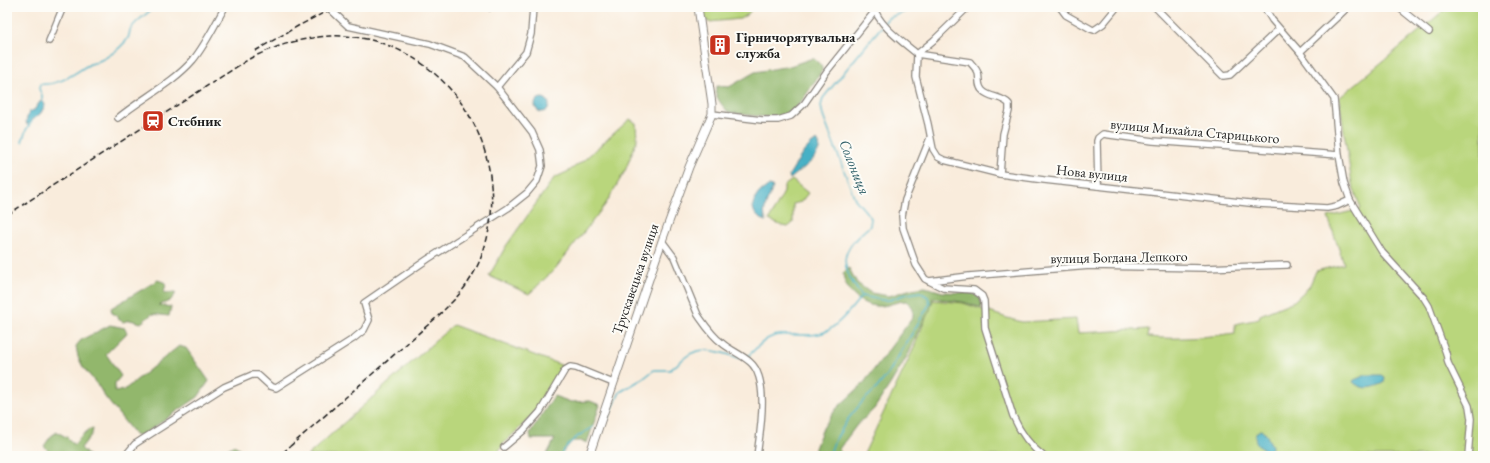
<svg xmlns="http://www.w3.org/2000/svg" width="1490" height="463" font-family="'EB Garamond',serif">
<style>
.green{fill:#b9d67c;stroke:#6a794c}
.forest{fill:#92b76c;stroke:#576a44}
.water{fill:#47b0c5;stroke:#326670}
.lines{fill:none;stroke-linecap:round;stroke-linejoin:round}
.stream{stroke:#47b0c5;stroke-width:1.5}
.minor-casing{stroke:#8a847c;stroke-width:8}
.tertiary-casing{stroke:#8a847c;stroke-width:9}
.minor{stroke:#fff;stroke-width:5.5}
.tertiary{stroke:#fff;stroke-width:7}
.rail{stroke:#1c1c1c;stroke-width:1.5;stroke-dasharray:6 3;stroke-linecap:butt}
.labels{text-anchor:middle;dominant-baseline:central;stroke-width:4;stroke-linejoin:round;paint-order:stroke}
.poi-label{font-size:14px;font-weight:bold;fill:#1c1c1c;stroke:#fdfcf7;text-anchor:start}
.street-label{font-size:14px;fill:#1c1c1c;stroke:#fdfcf7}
.water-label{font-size:15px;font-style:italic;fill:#2f5f68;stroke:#fdfcf7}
</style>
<rect width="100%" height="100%" fill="#fdfcf7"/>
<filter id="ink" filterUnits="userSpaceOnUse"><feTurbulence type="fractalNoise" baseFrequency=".025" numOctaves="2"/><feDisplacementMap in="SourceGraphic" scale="8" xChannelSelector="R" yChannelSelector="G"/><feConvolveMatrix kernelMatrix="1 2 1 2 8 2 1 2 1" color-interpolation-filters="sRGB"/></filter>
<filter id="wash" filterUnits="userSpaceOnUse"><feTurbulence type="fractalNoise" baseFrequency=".012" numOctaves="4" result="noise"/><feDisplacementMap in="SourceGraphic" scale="16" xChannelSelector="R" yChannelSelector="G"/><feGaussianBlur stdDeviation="0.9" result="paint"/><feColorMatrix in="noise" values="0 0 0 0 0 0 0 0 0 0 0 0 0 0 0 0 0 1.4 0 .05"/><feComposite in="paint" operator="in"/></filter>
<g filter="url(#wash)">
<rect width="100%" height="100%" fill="#f9ecdc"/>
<g class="green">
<path d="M702,7H753L748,14L740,19L709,22L704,20Z"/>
<path d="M1448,7H1483V456H863L912,352L933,300L963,303L1007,318L1022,322L1076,319L1078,333L1149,329L1148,337C1177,340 1207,337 1235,333V324L1259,319L1260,315L1294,301L1309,287L1316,271L1344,264L1328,217L1361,209L1352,184L1339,98Z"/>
<path d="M630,119L636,123L637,140L625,171L605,205L555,269L529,294L489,276L506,246L554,178L569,171L584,160Z"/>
<path d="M792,180L808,193L801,202L793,204V223L788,227L782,226L769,220L784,192V186Z"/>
<path d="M453,325L561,365L562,369L535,413L503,444L496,456H307Z"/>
</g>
<g class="forest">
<path d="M813,58C817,62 823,65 822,71C812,84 804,101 792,111C777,122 745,114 728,112C722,105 714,97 716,87L718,86L729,87L755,72L790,66Z"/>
<path d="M849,268L857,283L871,293L889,296L912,289L925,287L943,292L972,293L980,298L982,308L963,302L933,298L930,310L919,330L909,353L891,383L874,409L856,426L839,449L841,456H815V448L823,428L836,409L863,384L913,317V308L907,301C897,301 891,305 882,306C863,308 844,292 843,273Z"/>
<path d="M158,280L166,283L164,293L176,292C174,300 166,303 159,305L171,307L169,316L152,314L141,323L130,320L123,322L118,319V316L112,313L111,308Z"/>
<path d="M110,325L125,328L127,333L106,354L121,376L115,383V392L124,390L179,346L186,348L209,381L198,397L144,434L136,436L105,397L99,387L83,367L78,357L76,346L81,340Z"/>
<path d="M554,396L571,402L590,401L600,405L587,443L582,441H572L560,456H546L555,439H531L530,433Z"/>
<path d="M90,429H93L92,434L81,448L89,456H53L44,446L51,436L57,432L68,438L74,445L81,436Z"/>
<path d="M234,445L239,448L245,456H217Z"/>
</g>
<g class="water">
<circle cx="542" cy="105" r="7"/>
<path d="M42,99L45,105L41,113L27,125L26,121L29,112L34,110Z"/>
<path d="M817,140C828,153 799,171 790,179L789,175C797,163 804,147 817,140Z"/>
<path d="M769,186L773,187C769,199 761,209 766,221C761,219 756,217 754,211C750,201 760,190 769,186Z"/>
<path d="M1366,375H1382L1385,377L1384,383C1373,388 1363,391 1353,382L1354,380Z"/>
<path d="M1260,430L1265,432L1272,446L1271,453C1261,451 1248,437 1260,430Z"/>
</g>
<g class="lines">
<g class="stream">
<path d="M884,23L888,18L918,7"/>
<path d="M42,100V95L39,89L40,84C60,86 74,73 90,64C93,63 96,63 99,61C108,57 119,49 126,41C130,37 129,34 130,30C134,22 148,13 155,7"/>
<path d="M22,142L26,130L32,121"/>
<path d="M748,356C755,350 761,342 769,338C785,330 810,340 827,331C841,323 851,308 862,296"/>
<path d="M607,420L620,392L644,378L654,370H670C676,366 681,360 687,356C704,344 725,354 743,359"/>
<path d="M560,456C568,442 579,435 593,427"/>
<path d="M829,456L834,442L848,419L863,401L876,389L888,374L930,303L928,297L920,292L903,295L890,300H882L862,296C838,264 839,251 870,226L871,218L855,199L823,116L821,106L823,98L882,26"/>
</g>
</g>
</g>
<g filter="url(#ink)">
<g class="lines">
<g class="minor-casing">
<g id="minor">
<path d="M874,7C878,25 903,42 917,54"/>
<path d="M1060,7L1066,15L1091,29L1094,30L1103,24L1117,7"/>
<path d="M1155,7L1223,76L1230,75L1279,29"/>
<path d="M1264,7L1272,20L1300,52L1334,99L1339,155L1344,183L1350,200L1382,252L1424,298L1429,306L1446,353L1448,363L1469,406L1471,419L1468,456"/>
<path d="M1398,7L1429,32"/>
<path d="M49,41L63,7"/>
<path d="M1300,52L1348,7"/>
<path d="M917,54L916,77L928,124L933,149L938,157L944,160L1000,174L1044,180L1258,204L1327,208L1337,206L1350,200"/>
<path d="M917,54L970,62C973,66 976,68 978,73C980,79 977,86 983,91C990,98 1002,96 1009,104V111L1003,134L1000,174"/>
<path d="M917,54L934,40L968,7"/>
<path d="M497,87L526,52L531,34L533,7"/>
<path d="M712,114L762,120H778L791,116L804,104L827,71L875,11"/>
<path d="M118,118C142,98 172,84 193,60C206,44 215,24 225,7"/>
<path d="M930,138L905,200L902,216L903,228L916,265L925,279L943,288L974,290L982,296L984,301L985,328L1013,416C1020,432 1029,445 1043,456"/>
<path d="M1098,186L1097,141L1098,138L1103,134L1153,141L1339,155"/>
<path d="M662,241L674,257L698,315C705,325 712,336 722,343C730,350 741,354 750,362C770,379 760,432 757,456"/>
<path d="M929,281L969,276L1090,266L1205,268L1287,265"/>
<path d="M504,447L523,431L540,412L565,370L570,367L576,368L613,383"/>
<path d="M125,456L135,444L224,387L252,375H258L270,386L276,388L353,339L364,330L369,320L364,303L428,259L508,208L527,193L537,181L542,166L540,150L532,132L497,87L465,57L430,44L348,26L328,7"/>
</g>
</g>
<g class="tertiary-casing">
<path id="tertiary" d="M589,456L662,241L689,167L712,114V104L698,7"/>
</g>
<use href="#minor" class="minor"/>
<use href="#tertiary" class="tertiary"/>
<g class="rail">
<path d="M453,7H454"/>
<path d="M476,7L491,11"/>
<path d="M255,51L298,26L335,7"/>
<path d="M7,215L249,59C275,46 300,38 330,36C414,32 485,103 491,185C494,218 487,253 469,281C461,294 448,306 437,317L279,456"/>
</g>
</g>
</g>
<defs>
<g id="building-square" transform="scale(1.15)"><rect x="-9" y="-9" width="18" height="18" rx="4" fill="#c8321e" stroke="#fdfcf7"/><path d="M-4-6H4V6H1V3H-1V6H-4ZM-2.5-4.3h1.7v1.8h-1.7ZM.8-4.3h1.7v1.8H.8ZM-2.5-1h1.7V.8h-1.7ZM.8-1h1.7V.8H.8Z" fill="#fff"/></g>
<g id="station-square" transform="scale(1.15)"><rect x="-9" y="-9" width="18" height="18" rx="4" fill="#c8321e" stroke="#fdfcf7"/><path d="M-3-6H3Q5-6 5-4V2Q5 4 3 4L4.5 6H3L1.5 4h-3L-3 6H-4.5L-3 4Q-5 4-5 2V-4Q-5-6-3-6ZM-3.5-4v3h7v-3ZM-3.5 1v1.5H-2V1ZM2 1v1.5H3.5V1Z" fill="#fff"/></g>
</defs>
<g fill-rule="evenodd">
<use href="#building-square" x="720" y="45"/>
<use href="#station-square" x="153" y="121"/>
</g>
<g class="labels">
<g class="poi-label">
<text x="736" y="37">Гірничорятувальна<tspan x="736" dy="16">служба</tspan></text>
<text x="168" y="121">Стебник</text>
</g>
<g class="street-label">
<text transform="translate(1195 131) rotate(5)">вулиця Михайла Старицького</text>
<text transform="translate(1092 173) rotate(6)">Нова вулиця</text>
<text transform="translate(1119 257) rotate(-1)">вулиця Богдана Лепкого</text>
<text transform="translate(635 279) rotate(-71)">Трускавецька вулиця</text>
</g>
<g class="water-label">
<text transform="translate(855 167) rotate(68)">Солониця</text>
</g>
</g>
<rect width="1490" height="463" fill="none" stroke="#fdfcf7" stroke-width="24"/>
</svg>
